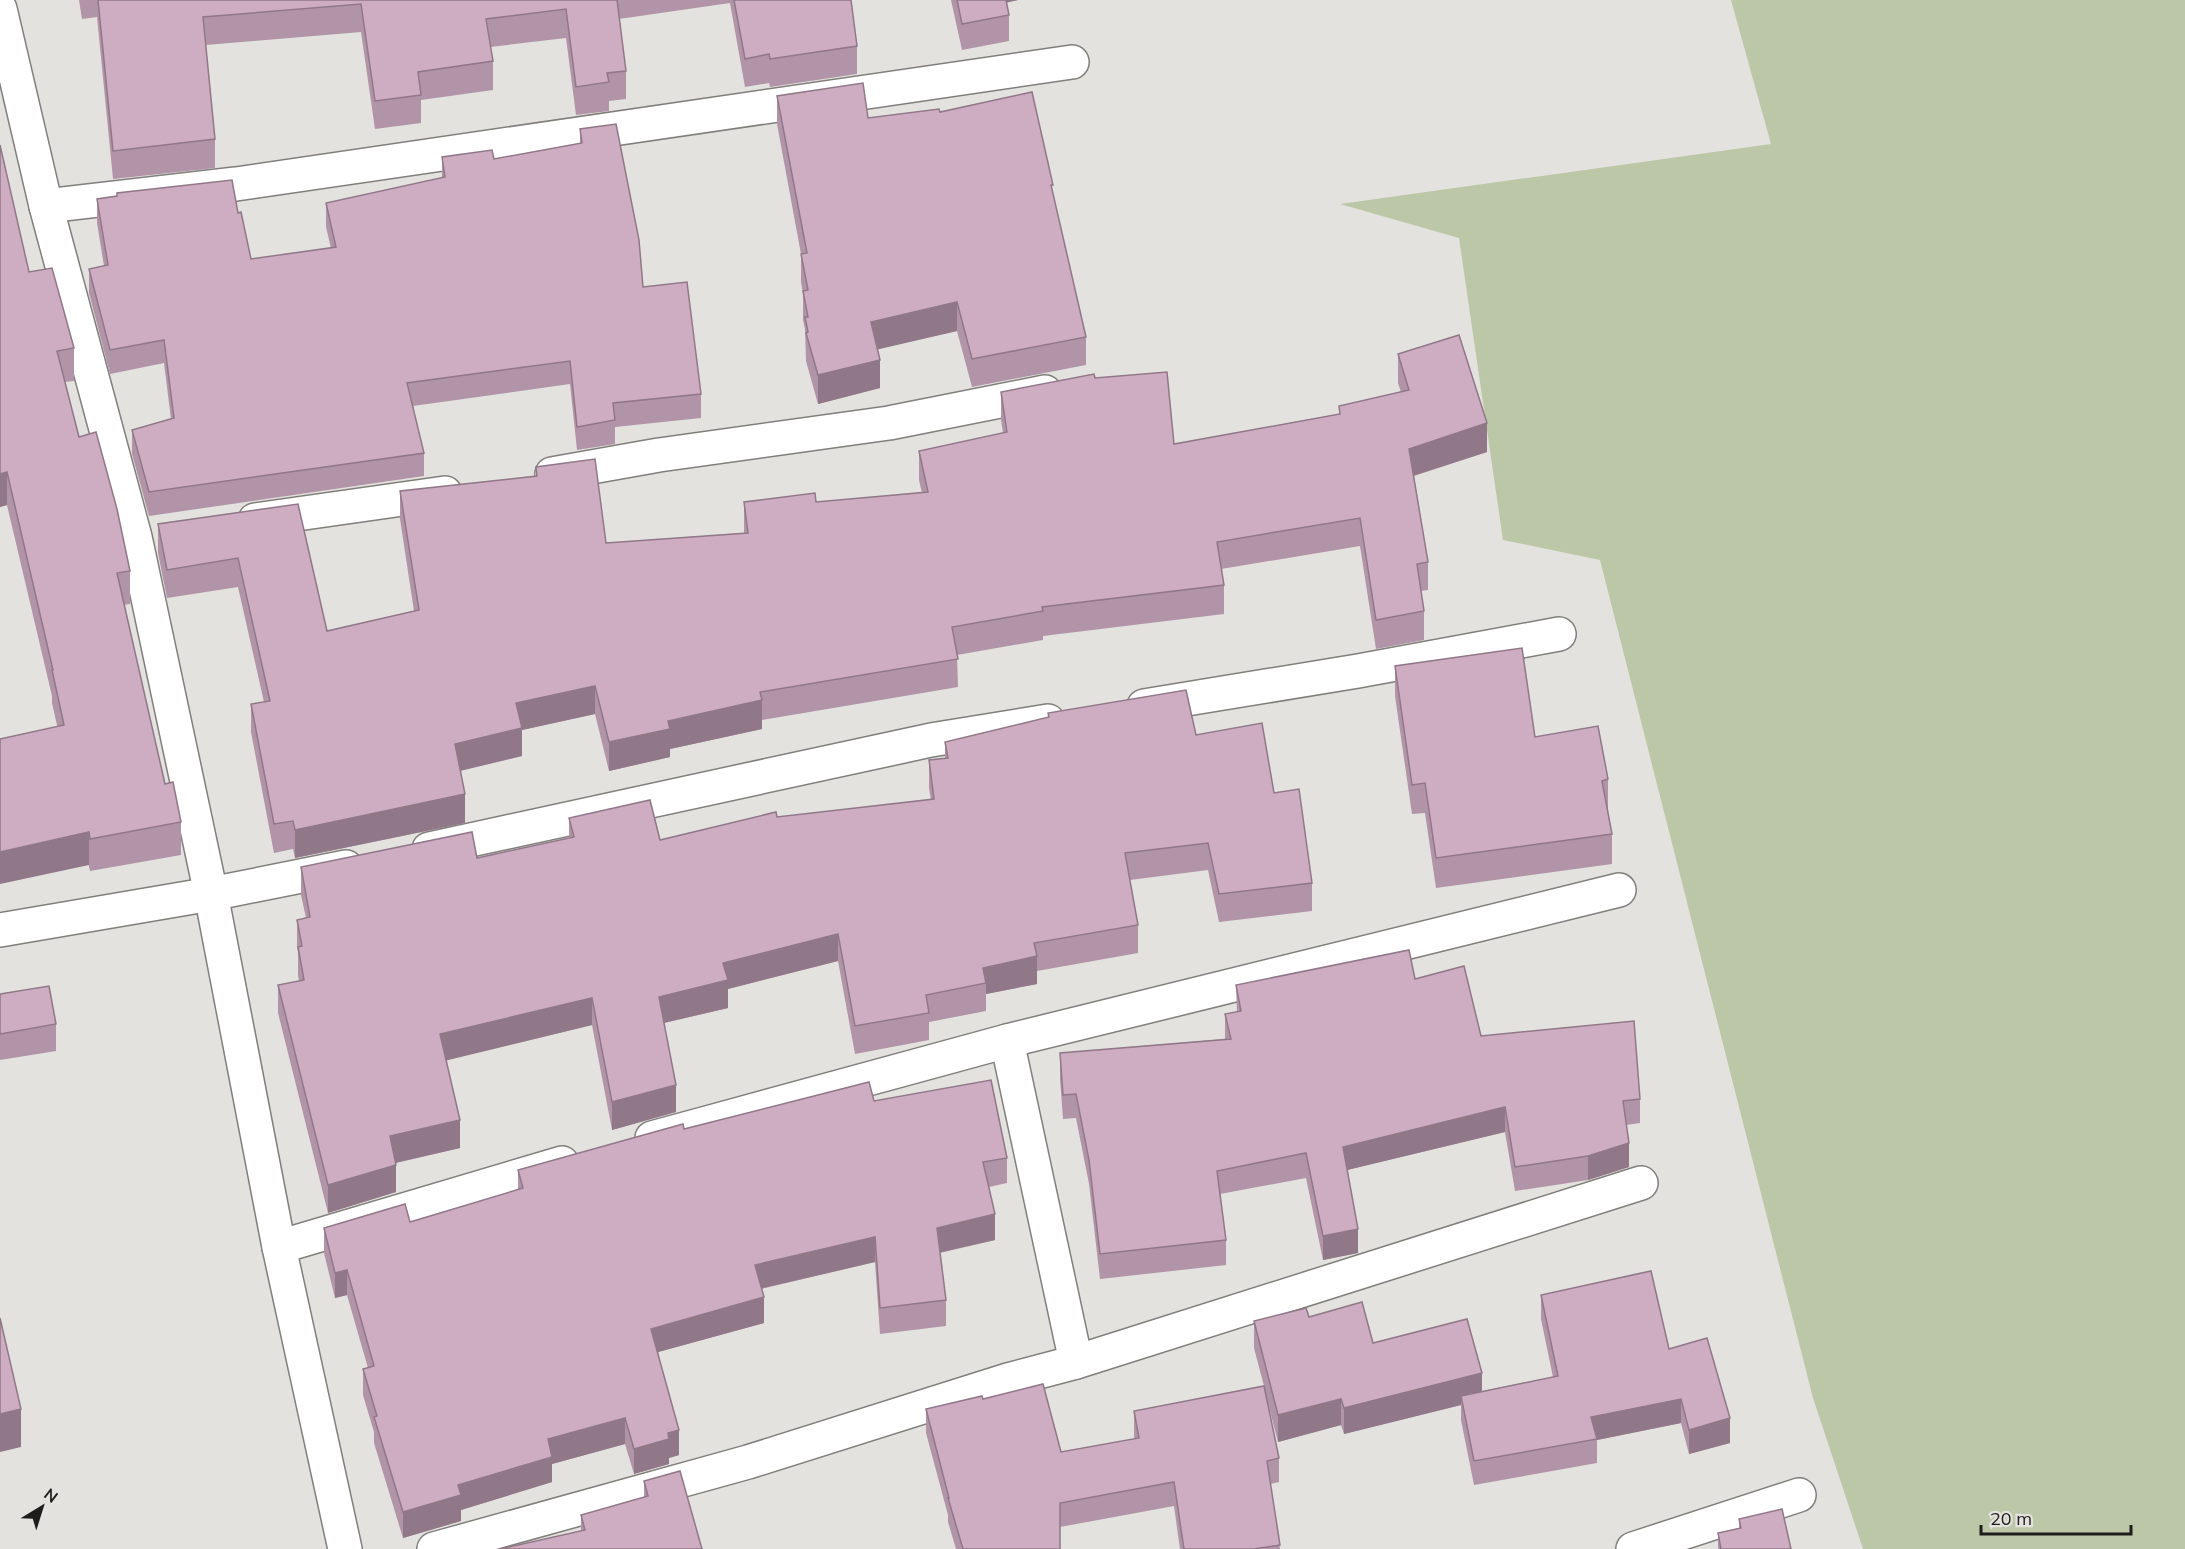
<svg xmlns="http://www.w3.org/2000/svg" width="2185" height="1549" font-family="Mulish,sans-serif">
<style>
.green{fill:#bcc7a7}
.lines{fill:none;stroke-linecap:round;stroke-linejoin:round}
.minor-casing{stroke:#807f7b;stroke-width:36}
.minor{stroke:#fff;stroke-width:33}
.wall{fill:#b194a7}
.shaded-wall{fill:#907888}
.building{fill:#ceacc2;stroke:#907888;stroke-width:1.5}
</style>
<rect width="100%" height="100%" fill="#e3e2de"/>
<path class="green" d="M1731,0H2185V1549H1863L1813,1398L1600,560L1503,540L1459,238L1340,204L1771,144Z"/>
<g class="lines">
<g class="minor-casing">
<g id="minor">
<path d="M0,9L46,206L135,537L211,894L279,1247L345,1549"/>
<path d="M46,206L236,184L1072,62"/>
<path d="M552,474L659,455L889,423L1045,392"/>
<path d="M255,520L445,493"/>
<path d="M1144,706L1358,671L1559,634"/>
<path d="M429,849L931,740L1048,721"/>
<path d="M0,930L211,894L346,867"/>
<path d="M1007,1041L1076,1362"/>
<path d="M652,1138L1007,1041L1619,890"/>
<path d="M279,1247L562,1163"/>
<path d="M434,1549L748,1462L1008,1380L1076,1362L1641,1183"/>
<path d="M1633,1549L1799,1495"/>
</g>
</g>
<use href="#minor" class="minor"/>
</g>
<g class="wall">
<path d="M79,0H851L857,46V74L770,87L769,83L745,87L730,3L619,19L626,71V99L609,101V111L576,115L566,38L490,47L493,61V90L421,100V123L375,129L361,32L206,45L215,139V168L113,179L97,17L82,19Z"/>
<path d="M951,0H1018L1006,2L1009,15V41L962,50Z"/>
<path d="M777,96L868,118L940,112L1053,194L1086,337V365L972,387L957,331L877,349L880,388L818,404L806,361L805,329L803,320V294L801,282V254L777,124Z"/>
<path d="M580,129L643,287L701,394V418L615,427V444L577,450L570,384L413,406L424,453V476L149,516L132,454V430L171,419L164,363L110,374L89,293V269L104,266L97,223V199L238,213L251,259L331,248L326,227V203L442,178V157L494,159L580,143Z"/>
<path d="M0,145L29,272L74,348V381L65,382L79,437L130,571V604L124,605L165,784L181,822V855L90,871L52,703V696L7,505L0,507Z"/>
<path d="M1398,354L1487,452L1414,476L1428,562V590L1421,591L1424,611V640L1376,649L1360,546L1221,569L1224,585V614L1043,636V640L957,655L958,687L762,720V729L670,749V757L609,771L595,714L522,730V756L460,771L465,823L295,858L293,849L274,853L251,732V704L264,702L238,587L167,598L158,553V524L298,504L327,631L414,611L400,519V491L536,476V467L606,543L744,533V502H816L922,493L919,480V451L1003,433L1001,420V392L1095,378L1174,444L1339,414V406L1401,392L1398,383Z"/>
<path d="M1395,666L1535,737L1608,779V809H1607L1612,834V864L1436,888L1425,813L1412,814L1395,696Z"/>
<path d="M1048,713L1196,735L1274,793L1312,883V911L1219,922L1208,870L1130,880L1138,925V953L1037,971V984L986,994V1011L929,1022V1040L855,1054L838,961L728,989V1008L664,1023L676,1112L612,1130L592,1025L446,1060L460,1148L396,1163V1192L328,1213L278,1013V985L299,981L298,975V952L297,947V920L306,918L301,895V867L477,858L569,838V818L660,840L777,817L931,800L929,788V760L945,758V742L1048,718Z"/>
<path d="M1415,979L1481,1036L1640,1099V1123L1626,1125L1629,1167L1588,1180L1515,1191L1505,1132L1347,1170L1358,1253L1323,1260L1306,1178L1220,1194L1226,1240V1265L1100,1279L1089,1184L1076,1118L1063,1119L1060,1078V1053L1225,1039V1014L1237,1012L1236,985Z"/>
<path d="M0,994L56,1024V1051L0,1060Z"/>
<path d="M874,1101L1007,1158V1183L989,1187L995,1240L940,1253L946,1300V1326L880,1334L875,1262L761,1289L764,1323L658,1352L679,1455L669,1458V1464L634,1474L625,1444L552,1464V1482L461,1510V1521L403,1538L374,1443V1432L363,1395V1369L368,1368L347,1295L335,1298L324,1253V1228L410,1222L518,1190V1170L684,1129Z"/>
<path d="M1541,1295L1669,1349L1730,1443L1689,1454L1681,1423L1597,1440V1463L1474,1485L1461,1420V1405L1344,1434L1341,1425L1278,1442L1266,1396L1279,1458V1482L1270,1484L1280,1549H1180L1174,1506L1060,1527V1549H956L948,1522V1515L926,1433V1409L983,1399L1061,1452L1134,1439V1411L1264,1386L1254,1348V1321L1309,1317L1373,1343L1482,1391L1553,1377L1541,1319Z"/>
<path d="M644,1481L702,1549L581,1531V1515L644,1497Z"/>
<path d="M1739,1519L1791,1549H1718V1533L1739,1528Z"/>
</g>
<g class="shaded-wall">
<path d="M1001,0H1018L1001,4Z"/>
<path d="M957,302V331L871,351V322Z"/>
<path d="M880,360V388L818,404V375Z"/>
<path d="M1487,423V452L1409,477V449Z"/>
<path d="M7,472V505L0,507V474Z"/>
<path d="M595,686V714L522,730V756L455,772V744L516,703Z"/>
<path d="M762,700V729L670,749V757L609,771V742L668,721Z"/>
<path d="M465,794V823L295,858V830Z"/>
<path d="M89,832V865L0,884V852Z"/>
<path d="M838,934V961L728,989V1008L659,1024V997L723,963Z"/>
<path d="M1037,956V984L986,994V983L983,968Z"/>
<path d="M592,998V1025L440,1062V1034Z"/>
<path d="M676,1085V1112L612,1130V1102Z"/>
<path d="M1505,1107V1132L1343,1171V1147Z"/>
<path d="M460,1120V1148L390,1164V1136Z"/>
<path d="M1629,1143V1167L1588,1180V1156Z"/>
<path d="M396,1165V1192L328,1213V1185Z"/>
<path d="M995,1214V1240L937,1253V1228Z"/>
<path d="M1358,1229V1253L1323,1260V1236Z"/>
<path d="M875,1237V1262L755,1290V1265Z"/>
<path d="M347,1270V1295L335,1298V1273Z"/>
<path d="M764,1297V1323L651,1354V1329Z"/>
<path d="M1482,1373V1400L1461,1396V1405L1344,1434V1408Z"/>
<path d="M1341,1399V1425L1278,1442V1415Z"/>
<path d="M1681,1399V1423L1597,1440L1591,1417Z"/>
<path d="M21,1409V1447L0,1452V1414Z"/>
<path d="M625,1418V1444L552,1464V1482L461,1510V1521L403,1538V1512L548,1439Z"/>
<path d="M1730,1418V1443L1689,1454V1430Z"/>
<path d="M679,1430V1455L669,1458V1464L634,1474V1449L668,1433Z"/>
</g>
<g class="building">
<path d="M98,0H617L626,71L607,73L609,82L576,87L566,9L486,19L493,61L418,72L421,95L375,101L361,4L203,17L215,139L113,151Z"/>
<path d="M734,0H851L857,46L770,59L769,54L745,59Z"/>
<path d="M957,0H1006L1009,15L962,24Z"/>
<path d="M863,83L868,118L939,109L940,112L1032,92L1053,185H1051L1086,337L972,359L957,302L871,322L880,360L818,375L806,333L808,332L805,317H808L803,291L808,290L801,254L807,253L777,96Z"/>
<path d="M616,124L639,240L643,287L687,282L701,394L613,403L615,420L577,427L570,361L407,383L424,453L149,492L132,430L174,418L164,340L110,350L89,269L108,265L97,199L117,196V193L232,180L238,213L241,212L251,259L336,247L326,203L445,177L442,157L492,150L494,159L582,143L580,129Z"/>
<path d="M0,145L29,272L52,268L74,348L57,351L79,437L96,432L117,509L130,571L117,573L165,784L173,782L181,822L90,839L89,832L0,852V739L64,725L52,670H53L7,472L0,474Z"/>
<path d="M1459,335L1487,423L1409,449L1428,562L1417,564L1424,611L1376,620L1360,518L1217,542L1224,585L1042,607L1043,611L952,627L958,659L760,692L762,700L668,721L670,729L609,742L595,686L516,703L522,728L455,744L465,794L295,830L293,821L274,824L251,704L270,701L238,558L167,570L158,524L298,504L327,631L419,610L400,491L537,476L536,467L595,459L606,543L748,533L744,502L815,493L816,502L928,492L919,451L1007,432L1001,392L1094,374L1095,378L1167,372L1174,444L1340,414L1339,406L1409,390L1398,354Z"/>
<path d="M1522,648L1535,737L1598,726L1608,779L1602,781L1612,834L1436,858L1425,783L1412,785L1395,666Z"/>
<path d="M1186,690L1196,735L1262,723L1274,793L1299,789L1312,883L1219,894L1208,843L1125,853L1138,925L1034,943L1037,956L983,968L986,983L926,995L929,1013L855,1026L838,934L723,963L728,980L659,997L676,1085L612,1102L592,998L440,1034L460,1120L390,1136L396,1165L328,1185L278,985L304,980L298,947L302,946L297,920L310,917L301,867L472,832L477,858L574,837L569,818L650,800L660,840L776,812L777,817L934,799L929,760L948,758L945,742L1049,717L1048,713Z"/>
<path d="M1409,950L1415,979L1464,966L1481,1036L1634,1021L1640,1099L1623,1101L1629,1143L1588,1156L1515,1167L1505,1107L1343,1147L1358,1229L1323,1236L1306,1153L1217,1171L1226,1240L1100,1254L1089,1160L1076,1094L1063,1095L1060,1053L1231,1039L1225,1014L1241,1011L1236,985Z"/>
<path d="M49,986L56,1024L0,1034V994Z"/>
<path d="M991,1080L1007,1158L983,1162L995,1214L937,1228L946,1300L880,1308L875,1237L755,1265L764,1297L651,1329L679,1430L668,1433L669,1439L634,1449L625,1418L548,1439L552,1457L458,1485L461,1495L403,1512L374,1417L377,1416L363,1369L374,1366L347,1270L335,1273L324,1228L405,1204L410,1222L523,1188L518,1170L683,1124L684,1129L869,1082L874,1101Z"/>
<path d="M1651,1271L1669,1349L1707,1338L1730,1418L1689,1430L1681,1399L1591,1417L1597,1439L1474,1461L1461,1396L1558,1376L1541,1295Z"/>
<path d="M1362,1302L1373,1343L1467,1319L1482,1373L1344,1408L1341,1399L1278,1415L1254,1321L1306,1308L1309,1317Z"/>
<path d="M0,1318L21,1409L0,1414Z"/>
<path d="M1043,1384L1061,1452L1139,1438L1134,1411L1264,1386L1279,1458L1267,1461L1280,1545L1253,1549H1184L1174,1482L1060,1503V1549H963L948,1498H949L926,1409L982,1396L983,1399Z"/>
<path d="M680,1471L702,1549H500L585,1530L581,1515L648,1496L644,1481Z"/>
<path d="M1782,1509L1791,1549H1721L1718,1533L1741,1528L1739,1519Z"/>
</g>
<g transform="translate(42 1507) rotate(38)" stroke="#e3e2de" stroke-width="4.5" paint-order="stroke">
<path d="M0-4.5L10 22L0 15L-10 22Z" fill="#1d1d1b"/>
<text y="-9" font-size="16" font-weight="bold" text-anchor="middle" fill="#1d1d1b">N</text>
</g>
<path d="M1981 1525v9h150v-9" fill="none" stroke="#1d1d1b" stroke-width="3"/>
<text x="1990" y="1525" font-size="18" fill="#1d1d1b" stroke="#e3e2de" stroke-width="4.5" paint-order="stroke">20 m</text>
</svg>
